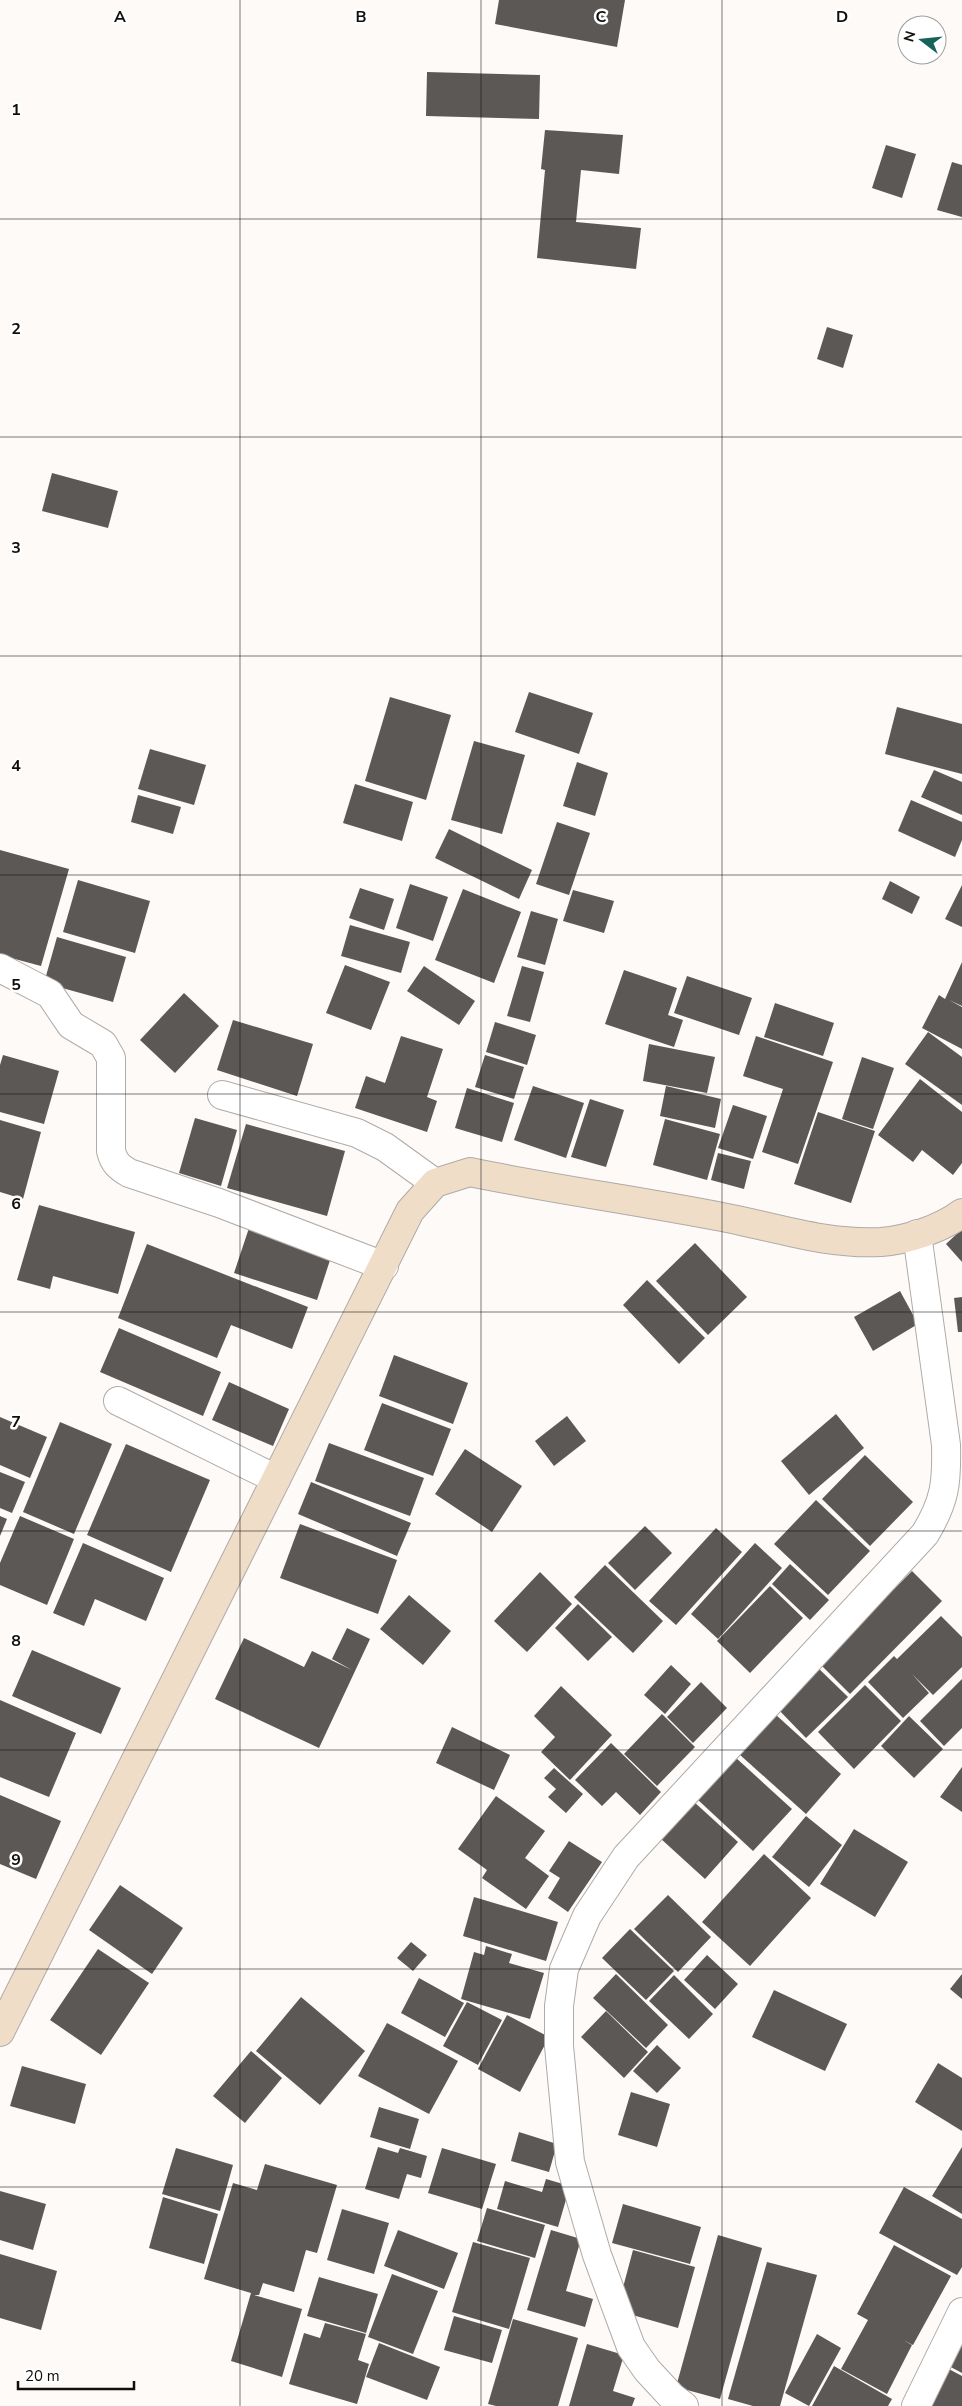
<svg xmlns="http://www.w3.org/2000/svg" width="962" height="2406" font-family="'Nunito Sans',sans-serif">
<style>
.building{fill:#5b5856}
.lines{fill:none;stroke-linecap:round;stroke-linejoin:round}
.street-casing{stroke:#aeaba8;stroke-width:30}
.secondary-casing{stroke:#aeaba8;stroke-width:30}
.street{stroke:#fff;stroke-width:28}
.secondary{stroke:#efddc8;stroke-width:28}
.grid{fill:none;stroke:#100f0e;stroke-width:1;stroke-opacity:0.55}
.grid-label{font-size:16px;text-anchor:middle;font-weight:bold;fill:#100f0e;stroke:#fff;stroke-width:5;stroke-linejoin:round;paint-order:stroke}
</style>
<rect width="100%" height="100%" fill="#fefaf7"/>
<g class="building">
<path d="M499,0H625L617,47L495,24Z"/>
<path d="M427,72L540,75L539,119L426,116Z"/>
<path d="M545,130L623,135L619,174L581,170L576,222L641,228L636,269L537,258L545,170L541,169Z"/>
<path d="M886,145L916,154L902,198L872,188Z"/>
<path d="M952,162L962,165V217L937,210Z"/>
<path d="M827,327L853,335L843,368L817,359Z"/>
<path d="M52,473L118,491L108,528L42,511Z"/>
<path d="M529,692L593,713L579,754L515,732Z"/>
<path d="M390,697L451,715L426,800L365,781Z"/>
<path d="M897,707L962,724V774L885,754Z"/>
<path d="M474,741L525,755L502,834L451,820Z"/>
<path d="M150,749L206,765L194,805L138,789Z"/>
<path d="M577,762L608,773L595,816L563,806Z"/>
<path d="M934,770L962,782V815L921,797Z"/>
<path d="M355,784L413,802L402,841L343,823Z"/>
<path d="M138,795L181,807L173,834L131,822Z"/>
<path d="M911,800L962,822V840L955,857L898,831Z"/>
<path d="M557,822L590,833L569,895L536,884Z"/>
<path d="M449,829L532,870L519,899L435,858Z"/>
<path d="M0,850L69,869L41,966L0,955Z"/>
<path d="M78,880L150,901L135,953L63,932Z"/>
<path d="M890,881L920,897L912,914L882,899Z"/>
<path d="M410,884L448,897L433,941L396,928Z"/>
<path d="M962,885V927L945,919Z"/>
<path d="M360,888L394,899L384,930L349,918Z"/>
<path d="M463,889L521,912L494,983L435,960Z"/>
<path d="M573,890L614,901L604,933L563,921Z"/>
<path d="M531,911L558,919L545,965L517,957Z"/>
<path d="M350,925L410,942L401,973L341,956Z"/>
<path d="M57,937L126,957L113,1002L44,983Z"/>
<path d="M962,962V1006L949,1000L962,1007V1049L922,1028L939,995L945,999Z"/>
<path d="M345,965L390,982L371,1030L326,1013Z"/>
<path d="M424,966L475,1001L459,1025L407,991Z"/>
<path d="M522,966L544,972L530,1022L507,1016Z"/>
<path d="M624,970L677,988L668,1015L683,1020L674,1047L605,1024Z"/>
<path d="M687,976L752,998L739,1035L674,1013Z"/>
<path d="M184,993L219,1026L175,1073L140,1040Z"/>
<path d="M775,1003L834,1023L823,1056L764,1037Z"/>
<path d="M233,1020L313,1044L297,1096L217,1070Z"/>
<path d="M495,1022L536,1035L527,1065L486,1052Z"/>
<path d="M928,1032L962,1057V1105L905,1064Z"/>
<path d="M401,1036L443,1049L427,1097L437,1101L427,1132L355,1108L366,1076L385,1083Z"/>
<path d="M756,1036L833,1062L798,1164L762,1152L783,1089L743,1076Z"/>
<path d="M649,1044L715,1057L707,1093L643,1081Z"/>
<path d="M3,1055L59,1071L44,1124L0,1112V1065Z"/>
<path d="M485,1055L524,1067L514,1099L475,1087Z"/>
<path d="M862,1057L894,1068L873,1129L842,1119Z"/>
<path d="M920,1079L962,1112V1163L953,1175L922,1150L913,1162L878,1135Z"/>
<path d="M533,1086L584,1103L566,1158L514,1140Z"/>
<path d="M666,1086L721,1099L715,1128L660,1116Z"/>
<path d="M467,1088L514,1103L502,1142L455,1128Z"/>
<path d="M590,1099L624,1110L606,1167L571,1157Z"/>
<path d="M733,1105L767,1116L753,1159L718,1148Z"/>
<path d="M818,1112L875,1131L851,1203L794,1184Z"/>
<path d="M195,1118L237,1130L221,1186L179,1173Z"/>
<path d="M665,1119L720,1134L707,1180L653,1165Z"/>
<path d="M0,1120L41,1132L23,1199L0,1192Z"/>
<path d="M246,1124L345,1151L327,1216L227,1188Z"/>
<path d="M718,1153L751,1161L744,1189L711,1180Z"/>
<path d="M39,1205L135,1232L118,1294L53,1276L50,1289L17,1280Z"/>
<path d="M249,1228L332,1254L317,1300L234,1273Z"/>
<path d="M962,1229V1262L946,1244Z"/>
<path d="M695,1243L747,1297L708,1335L656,1281Z"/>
<path d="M147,1244L308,1307L292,1349L231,1325L217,1358L118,1318Z"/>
<path d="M647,1280L705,1338L679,1364L623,1305Z"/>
<path d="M900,1291L918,1324L873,1351L854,1317Z"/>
<path d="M962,1297V1332H958L954,1298Z"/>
<path d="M119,1328L221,1372L203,1416L100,1372Z"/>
<path d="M394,1355L468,1383L453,1424L379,1396Z"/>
<path d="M229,1382L289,1409L273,1446L212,1420Z"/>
<path d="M382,1403L451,1429L433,1476L364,1450Z"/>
<path d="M836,1414L864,1448L809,1495L781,1461Z"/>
<path d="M567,1416L586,1441L554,1466L535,1441Z"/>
<path d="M0,1417L47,1437L30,1478L0,1465Z"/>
<path d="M60,1422L112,1444L74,1534L23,1512Z"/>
<path d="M329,1443L424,1478L410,1516L315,1481Z"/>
<path d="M126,1444L210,1480L171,1572L87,1535Z"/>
<path d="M465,1449L522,1486L492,1532L435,1494Z"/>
<path d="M865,1455L913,1502L870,1546L822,1499Z"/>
<path d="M0,1472L25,1482L12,1513L0,1508Z"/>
<path d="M311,1482L411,1523L397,1556L298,1514Z"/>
<path d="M816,1500L870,1551L828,1595L774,1544Z"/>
<path d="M0,1516L7,1519L0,1536Z"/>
<path d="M20,1516L74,1539L47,1605L0,1585V1563Z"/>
<path d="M300,1524L397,1560L378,1614L280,1578Z"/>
<path d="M645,1526L672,1553L635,1590L608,1563Z"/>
<path d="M716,1528L742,1552L676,1625L649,1601Z"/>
<path d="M83,1543L164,1578L146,1621L95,1599L84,1626L53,1613Z"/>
<path d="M755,1543L782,1568L718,1639L691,1614Z"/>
<path d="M790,1564L829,1600L810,1620L772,1584Z"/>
<path d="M605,1565L663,1621L633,1653L574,1597Z"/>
<path d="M912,1571L942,1601L850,1694L820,1664Z"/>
<path d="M540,1572L572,1604L527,1652L494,1621Z"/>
<path d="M770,1586L803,1618L750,1673L717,1641Z"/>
<path d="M409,1595L451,1631L423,1665L380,1629Z"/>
<path d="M578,1604L612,1637L588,1661L555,1628Z"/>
<path d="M941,1616L962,1637V1667L933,1695L912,1674L929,1693L903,1718L868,1682L894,1656L897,1659Z"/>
<path d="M347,1628L370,1639L319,1748L215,1699L244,1638L304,1667L312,1651L352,1670L332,1659Z"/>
<path d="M32,1650L121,1688L101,1734L12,1696Z"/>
<path d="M671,1665L691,1684L665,1714L644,1695Z"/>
<path d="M815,1665L848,1697L806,1738L775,1706Z"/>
<path d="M962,1679V1728L944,1746L920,1721Z"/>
<path d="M701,1682L727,1708L693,1743L667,1717Z"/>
<path d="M865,1685L901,1721L854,1769L818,1732Z"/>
<path d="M561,1686L612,1735L570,1780L541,1752L555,1737L534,1716Z"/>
<path d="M0,1700L76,1733L49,1797L0,1777Z"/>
<path d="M662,1714L695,1747L657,1786L624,1754Z"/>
<path d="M775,1714L841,1774L806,1814L739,1754Z"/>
<path d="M909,1716L943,1749L914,1778L881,1746Z"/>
<path d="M452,1727L510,1755L494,1790L436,1763Z"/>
<path d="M611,1743L661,1792L640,1815L616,1792L602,1806L575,1780Z"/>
<path d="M735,1757L792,1809L753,1851L697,1799Z"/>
<path d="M962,1767V1812L940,1797Z"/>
<path d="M554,1768L583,1794L566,1813L548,1797L556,1789L544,1778Z"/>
<path d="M0,1795L61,1821L36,1879L0,1864Z"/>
<path d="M496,1796L545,1831L525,1858L549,1876L526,1909L482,1878L487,1870L458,1849Z"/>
<path d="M693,1801L738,1842L705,1879L660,1838Z"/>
<path d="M806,1816L842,1845L809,1887L772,1857Z"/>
<path d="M854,1829L908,1862L875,1917L820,1884Z"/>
<path d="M569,1841L602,1862L568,1912L548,1898L560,1878L549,1871Z"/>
<path d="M764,1854L811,1898L750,1966L702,1922Z"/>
<path d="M120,1885L183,1928L152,1974L89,1930Z"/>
<path d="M668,1895L711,1937L678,1972L634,1929Z"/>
<path d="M474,1897L558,1922L546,1961L463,1936Z"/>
<path d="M630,1929L674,1971L646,2000L602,1958Z"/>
<path d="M411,1942L427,1955L413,1971L397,1958Z"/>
<path d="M486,1946L512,1954L509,1963L544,1973L530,2019L461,1999L474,1952L484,1955Z"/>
<path d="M98,1949L149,1983L101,2055L50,2020Z"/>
<path d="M707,1955L738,1984L715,2009L684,1980Z"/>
<path d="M616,1974L668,2025L646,2048L593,1998Z"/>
<path d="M962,1974V1999L950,1989Z"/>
<path d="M674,1975L713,2014L689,2039L649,2001Z"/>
<path d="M419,1978L464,2003L445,2037L401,2013Z"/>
<path d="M774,1990L847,2024L825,2071L752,2037Z"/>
<path d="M301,1997L365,2051L320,2105L256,2051Z"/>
<path d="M467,2002L502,2020L478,2065L443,2046Z"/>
<path d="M606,2011L648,2052L624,2078L581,2037Z"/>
<path d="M507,2015L549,2037L520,2092L478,2069Z"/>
<path d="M387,2023L458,2061L429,2114L358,2076Z"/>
<path d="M657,2045L681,2068L657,2093L633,2071Z"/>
<path d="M251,2051L282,2078L245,2123L213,2096Z"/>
<path d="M938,2063L962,2078V2131L915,2102Z"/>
<path d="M22,2066L86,2084L75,2124L10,2106Z"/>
<path d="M631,2092L670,2104L657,2147L618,2135Z"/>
<path d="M379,2107L419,2119L410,2149L370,2137Z"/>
<path d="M519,2132L557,2144L549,2172L511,2161Z"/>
<path d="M378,2147L398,2153L400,2148L427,2156L421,2178L407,2174L399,2199L365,2189Z"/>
<path d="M962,2147V2214L932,2196Z"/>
<path d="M176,2148L233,2165L220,2211L162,2194Z"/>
<path d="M442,2148L496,2164L482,2209L428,2193Z"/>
<path d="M265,2164L337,2185L317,2253L306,2250L294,2292L263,2283L259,2295H254L302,2309L282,2377L231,2361L251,2293L204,2279L233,2183L257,2190Z"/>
<path d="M546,2179L570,2186L558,2227L497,2209L505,2181L542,2192Z"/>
<path d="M904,2187L962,2219V2267L957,2275L879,2233Z"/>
<path d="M0,2191L46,2204L33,2250L0,2240Z"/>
<path d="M163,2197L218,2214L204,2264L149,2248Z"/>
<path d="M623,2204L701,2227L690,2264L612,2243Z"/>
<path d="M487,2208L545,2225L535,2258L477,2241Z"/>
<path d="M342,2209L389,2223L374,2274L327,2260Z"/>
<path d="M398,2230L458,2253L444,2289L384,2266Z"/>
<path d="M551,2230L581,2239L566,2291L593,2299L585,2327L527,2310Z"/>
<path d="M718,2235L762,2248L720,2399L676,2387Z"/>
<path d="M473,2242L530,2258L509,2329L452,2312Z"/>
<path d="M894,2245L951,2276L913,2345L903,2340L912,2345L887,2394L841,2369L868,2320L857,2314Z"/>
<path d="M633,2250L695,2267L678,2328L629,2314L621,2295Z"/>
<path d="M0,2254L57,2271L41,2330L0,2318Z"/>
<path d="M767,2262L817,2275L780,2406H753L728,2399Z"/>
<path d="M392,2274L438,2291L413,2354L368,2337Z"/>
<path d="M319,2277L378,2294L366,2333L307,2316Z"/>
<path d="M454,2316L502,2330L492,2363L444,2350Z"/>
<path d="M513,2319L578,2338L558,2406H496L488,2404Z"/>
<path d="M325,2323L366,2334L358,2360L369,2364L357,2404L289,2384L304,2333L320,2338Z"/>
<path d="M962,2332V2373L945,2364Z"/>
<path d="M817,2334L841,2348L809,2406L785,2393Z"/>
<path d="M379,2343L440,2367L427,2400L366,2377Z"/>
<path d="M587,2344L624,2355L613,2391L635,2398L632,2406H569Z"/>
<path d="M834,2366L892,2399L888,2406H812Z"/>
<path d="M945,2367L962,2376V2406H923Z"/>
</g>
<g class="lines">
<g class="street-casing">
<g id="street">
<path d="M0,968L50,994L71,1025L103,1044L111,1058V1151C114,1163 119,1167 129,1173L219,1203L384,1266"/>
<path d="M222,1095L357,1133L385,1147L435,1183"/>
<path d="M118,1401L276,1479"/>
<path d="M684,2406L672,2397L647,2370L631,2347L597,2255L570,2162L559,2046V2006L564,1969L587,1916L626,1857L925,1534C945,1501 947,1483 946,1445L917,1234"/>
<path d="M916,2406L962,2312"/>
</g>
</g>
<g class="secondary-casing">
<path id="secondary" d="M0,2032L410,1211L435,1183L470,1172C552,1189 634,1200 717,1216C772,1226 824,1245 881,1242C907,1240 941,1229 962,1213"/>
</g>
<use href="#street" class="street"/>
<use href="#secondary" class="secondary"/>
</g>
<path class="grid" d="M240,0V2406M481,0V2406M722,0V2406M0,219H962M0,437H962M0,656H962M0,875H962M0,1094H962M0,1312H962M0,1531H962M0,1750H962M0,1969H962M0,2187H962"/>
<g class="grid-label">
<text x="120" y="22">A</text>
<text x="361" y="22">B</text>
<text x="601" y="22">C</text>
<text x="842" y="22">D</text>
<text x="16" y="115">1</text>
<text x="16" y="334">2</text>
<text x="16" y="553">3</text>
<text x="16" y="771">4</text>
<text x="16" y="990">5</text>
<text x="16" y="1209">6</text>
<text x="16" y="1427">7</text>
<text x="16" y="1646">8</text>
<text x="16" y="1865">9</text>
</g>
<g transform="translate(922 40) rotate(286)"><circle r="24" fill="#ffffff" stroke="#9f9f9f"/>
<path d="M0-4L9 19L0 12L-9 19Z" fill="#17635b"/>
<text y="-8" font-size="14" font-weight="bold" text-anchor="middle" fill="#100f0e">N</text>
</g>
<path d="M18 2381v8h116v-8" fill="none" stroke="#100f0e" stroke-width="2.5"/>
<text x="25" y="2381" font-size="15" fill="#100f0e" stroke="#ffffff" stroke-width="4" paint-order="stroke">20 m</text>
</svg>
